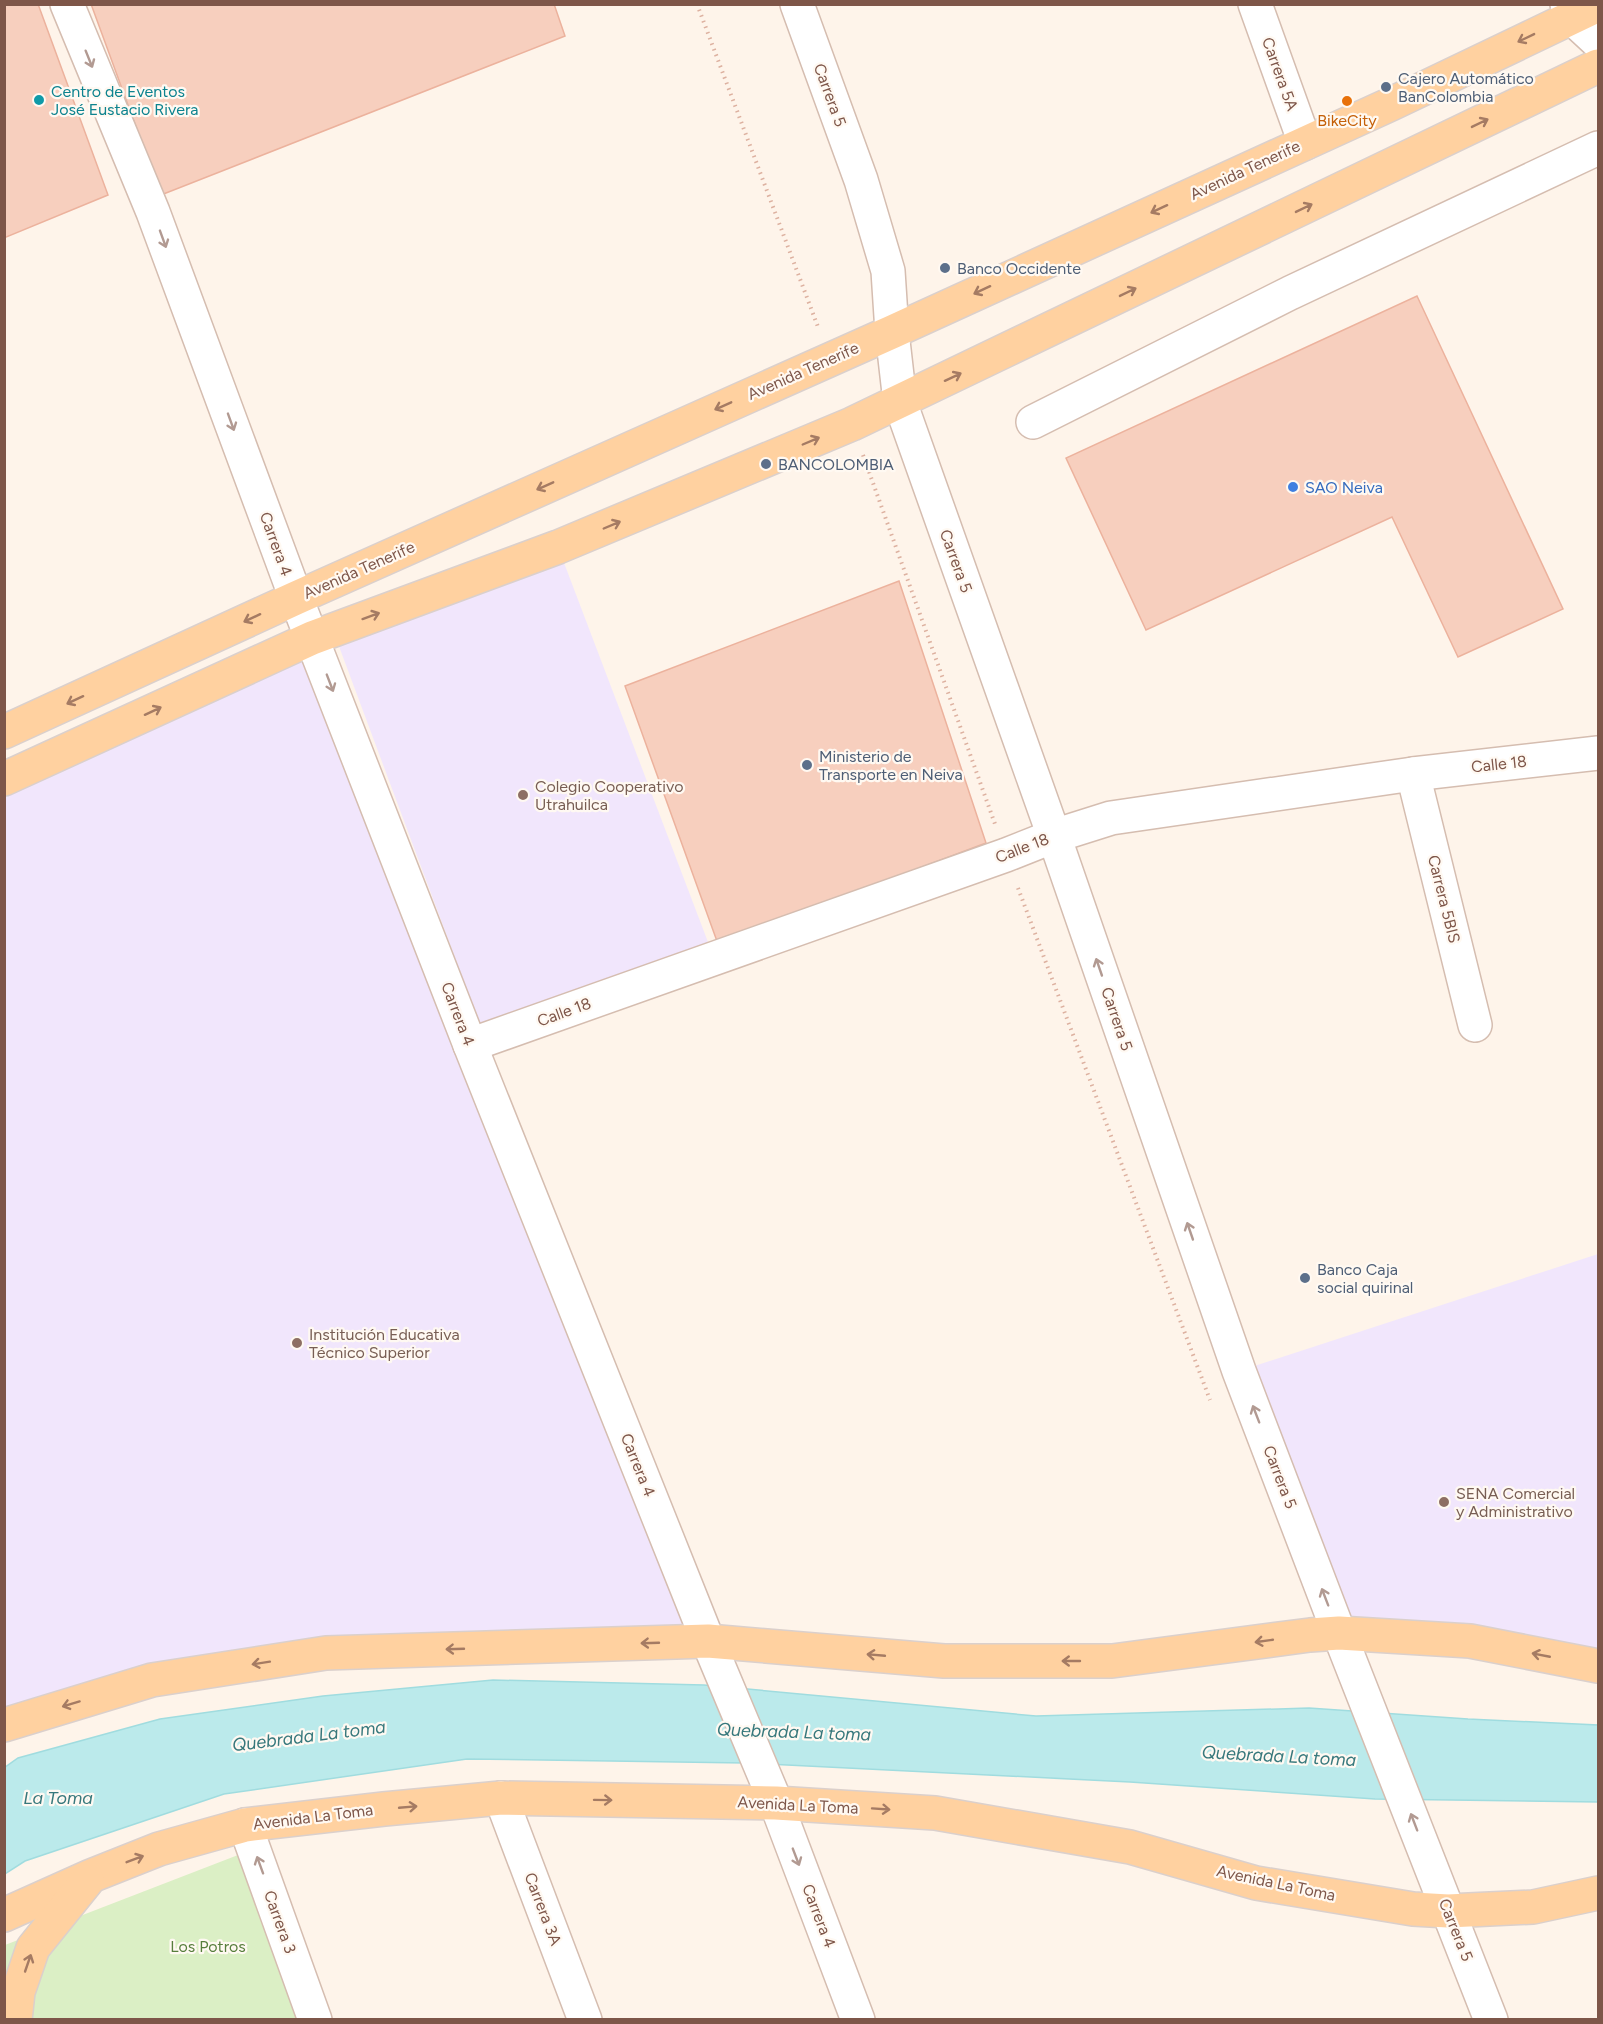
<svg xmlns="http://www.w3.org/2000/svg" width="1603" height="2024" font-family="Figtree,sans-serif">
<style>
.education{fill:#f1e6fc}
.green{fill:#dbefc5}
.water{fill:#bbeaeb;stroke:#a0dcdf;stroke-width:1.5}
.building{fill:#f7cfbe;stroke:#ecb29d;stroke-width:1.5}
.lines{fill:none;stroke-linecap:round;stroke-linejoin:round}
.minor-casing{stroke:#d5bdb0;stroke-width:36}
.major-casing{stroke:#dbd0cc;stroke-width:36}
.path{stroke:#ddb1a0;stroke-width:4;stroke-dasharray:1.5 4.5;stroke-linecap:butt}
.minor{stroke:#fff;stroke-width:33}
.major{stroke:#ffd1a0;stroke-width:33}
.oneway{stroke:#a57b63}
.oneway2{stroke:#b29a92}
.service-dot{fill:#5c6f8a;stroke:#fff9f2;stroke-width:2}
.culture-dot{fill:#0f9aa8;stroke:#fff9f2;stroke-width:2}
.food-dot{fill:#e8710a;stroke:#fff9f2;stroke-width:2}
.shop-dot{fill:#3f7fe0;stroke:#fff9f2;stroke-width:2}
.education-dot{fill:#8d6e63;stroke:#fff9f2;stroke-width:2}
.labels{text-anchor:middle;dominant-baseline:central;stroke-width:4.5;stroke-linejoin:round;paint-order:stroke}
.street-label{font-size:16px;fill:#7e5649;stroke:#fff9f2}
.service-label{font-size:16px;fill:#4e5e75;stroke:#fff9f2;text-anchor:start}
.culture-label{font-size:16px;fill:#0d838f;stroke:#fff9f2;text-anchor:start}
.food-label{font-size:16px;fill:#c56008;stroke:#fff9f2}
.shop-label{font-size:16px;fill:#366cbe;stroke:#fff9f2;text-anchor:start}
.education-label{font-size:16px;fill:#785e54;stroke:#fff9f2;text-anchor:start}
.park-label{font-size:16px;fill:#577e3c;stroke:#fff9f2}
.water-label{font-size:18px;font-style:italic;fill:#37787c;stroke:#fff9f2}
</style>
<rect width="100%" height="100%" fill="#fef4ea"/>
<g class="education">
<path d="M558,547L711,950L483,1033L337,641Z"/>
<path d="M312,638L708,1641L152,1680L5,1740L4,779Z"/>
<path d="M1598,1254V1666L1339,1633L1239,1371Z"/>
</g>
<path class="green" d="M251,1850L313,2020H5V1945Z"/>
<path class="water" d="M493,1680L704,1685L1036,1716L1309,1708L1468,1719L1598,1725V1802L1375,1799L1130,1782L745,1763L467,1759L224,1794L25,1861L5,1874L4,1768L18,1758L160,1719L323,1696Z"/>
<g class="building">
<path d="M4,4H38L108,195L4,238Z"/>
<path d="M91,4H554L565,36L161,195Z"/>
<path d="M1417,296L1563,609L1458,657L1392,517L1146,630L1066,458Z"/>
<path d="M899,581L986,843L718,944L625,686Z"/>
</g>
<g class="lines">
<g class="minor-casing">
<g id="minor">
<path d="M67,4L153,212L296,598L470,1045L708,1641L776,1803L858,2020"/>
<path d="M797,4L861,180L888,271L892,332L900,402L1054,836L1239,1371L1339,1633L1491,2020"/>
<path d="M1255,4L1305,143"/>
<path d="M1567,4L1571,17L1598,42"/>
<path d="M1033,422L1290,293L1598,148"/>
<path d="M1413,774L1475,1025"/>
<path d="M470,1045L1006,855L1054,836L1111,818L1413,774L1598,753"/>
<path d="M501,1798L585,2020"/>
<path d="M245,1825L315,2020"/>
</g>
</g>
<g class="major-casing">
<g id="major">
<path d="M4,732L296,598L892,332L1391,104L1598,5"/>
<path d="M4,779L312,638L558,547L852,424L1598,66"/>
<path d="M4,1725L152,1680L326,1653L708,1641L944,1661H1112L1310,1635L1339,1633L1470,1641L1598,1666"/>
<path d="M4,1915L91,1876L159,1849L245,1825L384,1809L501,1798L776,1803L935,1813L1130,1847L1256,1883L1413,1909L1448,1911L1533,1907L1598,1893"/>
<path d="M15,2020L18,1992L33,1948L87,1881"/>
</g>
</g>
<g class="path">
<path d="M697,4L818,327"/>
<path d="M863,455L995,824"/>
<path d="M1018,888L1210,1400"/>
</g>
<use href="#minor" class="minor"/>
<use href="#major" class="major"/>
</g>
<defs><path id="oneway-shaft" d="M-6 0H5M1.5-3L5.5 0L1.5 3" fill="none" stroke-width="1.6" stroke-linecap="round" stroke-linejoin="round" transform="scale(1.5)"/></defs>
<g class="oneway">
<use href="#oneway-shaft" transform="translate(1526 38) rotate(154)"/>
<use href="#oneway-shaft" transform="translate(1480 123) rotate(-26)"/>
<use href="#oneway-shaft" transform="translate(1304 208) rotate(-26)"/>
<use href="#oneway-shaft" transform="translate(1159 209) rotate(155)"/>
<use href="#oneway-shaft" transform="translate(982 290) rotate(155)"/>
<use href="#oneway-shaft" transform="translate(1128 292) rotate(-26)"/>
<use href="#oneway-shaft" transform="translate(953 377) rotate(-25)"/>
<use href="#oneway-shaft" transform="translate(723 406) rotate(156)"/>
<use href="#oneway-shaft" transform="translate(811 441) rotate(-23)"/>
<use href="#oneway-shaft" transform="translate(545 486) rotate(156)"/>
<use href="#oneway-shaft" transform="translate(612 525) rotate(-23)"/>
<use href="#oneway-shaft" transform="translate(371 616) rotate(-20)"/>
<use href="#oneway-shaft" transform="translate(252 618) rotate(155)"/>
<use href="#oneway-shaft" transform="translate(75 700) rotate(155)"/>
<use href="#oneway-shaft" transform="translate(153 711) rotate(-25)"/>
<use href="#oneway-shaft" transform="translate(1264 1641) rotate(172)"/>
<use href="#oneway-shaft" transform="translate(650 1643) rotate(178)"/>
<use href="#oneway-shaft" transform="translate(455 1649) rotate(178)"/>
<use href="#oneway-shaft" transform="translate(876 1655) rotate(-175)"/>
<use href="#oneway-shaft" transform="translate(1541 1655) rotate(-169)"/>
<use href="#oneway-shaft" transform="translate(1071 1661) rotate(180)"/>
<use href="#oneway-shaft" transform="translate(261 1663) rotate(171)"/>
<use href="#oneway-shaft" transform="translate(71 1704) rotate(163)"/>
<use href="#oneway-shaft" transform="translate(603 1800) rotate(1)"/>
<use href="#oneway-shaft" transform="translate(408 1807) rotate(-5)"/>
<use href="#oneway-shaft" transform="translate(881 1809) rotate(4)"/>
<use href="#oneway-shaft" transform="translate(135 1859) rotate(-21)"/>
<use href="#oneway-shaft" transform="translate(28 1963) rotate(-71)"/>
</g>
<g class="oneway2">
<use href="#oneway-shaft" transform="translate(89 59) rotate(68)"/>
<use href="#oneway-shaft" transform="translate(163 239) rotate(70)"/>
<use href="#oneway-shaft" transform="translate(231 422) rotate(70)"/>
<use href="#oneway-shaft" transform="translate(330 683) rotate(69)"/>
<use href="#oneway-shaft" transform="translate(1099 967) rotate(-109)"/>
<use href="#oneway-shaft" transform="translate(1190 1231) rotate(-109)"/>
<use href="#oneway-shaft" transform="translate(1256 1414) rotate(-111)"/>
<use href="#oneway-shaft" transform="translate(1325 1597) rotate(-111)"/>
<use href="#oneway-shaft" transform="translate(1414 1822) rotate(-111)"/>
<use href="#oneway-shaft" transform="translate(796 1857) rotate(69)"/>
<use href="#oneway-shaft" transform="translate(260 1865) rotate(-110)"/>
</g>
<g class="service-dot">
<circle cx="1386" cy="87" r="6"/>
<circle cx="945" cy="268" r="6"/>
<circle cx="766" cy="464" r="6"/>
<circle cx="807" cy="765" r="6"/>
<circle cx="1305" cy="1278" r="6"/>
</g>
<circle class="culture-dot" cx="39" cy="100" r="6"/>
<circle class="food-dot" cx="1347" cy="101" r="6"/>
<circle class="shop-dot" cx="1293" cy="487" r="6"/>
<g class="education-dot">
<circle cx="523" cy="795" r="6"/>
<circle cx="297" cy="1343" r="6"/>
<circle cx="1444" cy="1502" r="6"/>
</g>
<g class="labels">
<g class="street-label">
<text transform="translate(1280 74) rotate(70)">Carrera 5A</text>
<text transform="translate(830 95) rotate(70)">Carrera 5</text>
<text transform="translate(1245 170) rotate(-25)">Avenida Tenerife</text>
<text transform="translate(803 371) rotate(-24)">Avenida Tenerife</text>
<text transform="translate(276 544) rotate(70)">Carrera 4</text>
<text transform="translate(956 561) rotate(70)">Carrera 5</text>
<text transform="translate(359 570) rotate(-24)">Avenida Tenerife</text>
<text transform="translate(1499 764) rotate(-6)">Calle 18</text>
<text transform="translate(1022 848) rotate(-21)">Calle 18</text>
<text transform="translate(1444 899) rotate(76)">Carrera 5BIS</text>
<text transform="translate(564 1012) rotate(-20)">Calle 18</text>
<text transform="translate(458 1014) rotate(69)">Carrera 4</text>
<text transform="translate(1117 1019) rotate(71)">Carrera 5</text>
<text transform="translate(638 1465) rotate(68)">Carrera 4</text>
<text transform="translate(1280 1477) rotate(69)">Carrera 5</text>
<text transform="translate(798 1805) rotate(3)">Avenida La Toma</text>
<text transform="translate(313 1817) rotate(-7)">Avenida La Toma</text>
<text transform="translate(1276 1883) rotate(12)">Avenida La Toma</text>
<text transform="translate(543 1909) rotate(69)">Carrera 3A</text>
<text transform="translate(819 1916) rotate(69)">Carrera 4</text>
<text transform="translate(280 1922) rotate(70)">Carrera 3</text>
<text transform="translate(1456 1930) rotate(68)">Carrera 5</text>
</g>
<g class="service-label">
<text x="1398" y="78">Cajero Automático<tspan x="1398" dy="18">BanColombia</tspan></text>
<text x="957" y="268">Banco Occidente</text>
<text x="778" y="464">BANCOLOMBIA</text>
<text x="819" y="756">Ministerio de<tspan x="819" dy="18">Transporte en Neiva</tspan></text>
<text x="1317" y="1269">Banco Caja<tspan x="1317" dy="18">social quirinal</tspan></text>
</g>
<g class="culture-label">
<text x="51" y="91">Centro de Eventos<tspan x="51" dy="18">José Eustacio Rivera</tspan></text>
</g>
<g class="food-label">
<text x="1347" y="120">BikeCity</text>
</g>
<g class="shop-label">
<text x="1305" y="487">SAO Neiva</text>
</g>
<g class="education-label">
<text x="535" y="786">Colegio Cooperativo<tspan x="535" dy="18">Utrahuilca</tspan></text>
<text x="309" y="1334">Institución Educativa<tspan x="309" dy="18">Técnico Superior</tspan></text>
<text x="1456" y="1493">SENA Comercial<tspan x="1456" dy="18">y Administrativo</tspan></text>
</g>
<g class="park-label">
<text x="208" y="1946">Los Potros</text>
</g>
<g class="water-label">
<text transform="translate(794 1732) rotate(2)">Quebrada La toma</text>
<text transform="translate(309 1736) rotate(-7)">Quebrada La toma</text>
<text transform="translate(1279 1756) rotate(3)">Quebrada La toma</text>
<text x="58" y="1798">La Toma</text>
</g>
</g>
<rect width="1603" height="2024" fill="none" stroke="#7e5649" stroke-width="12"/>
</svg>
